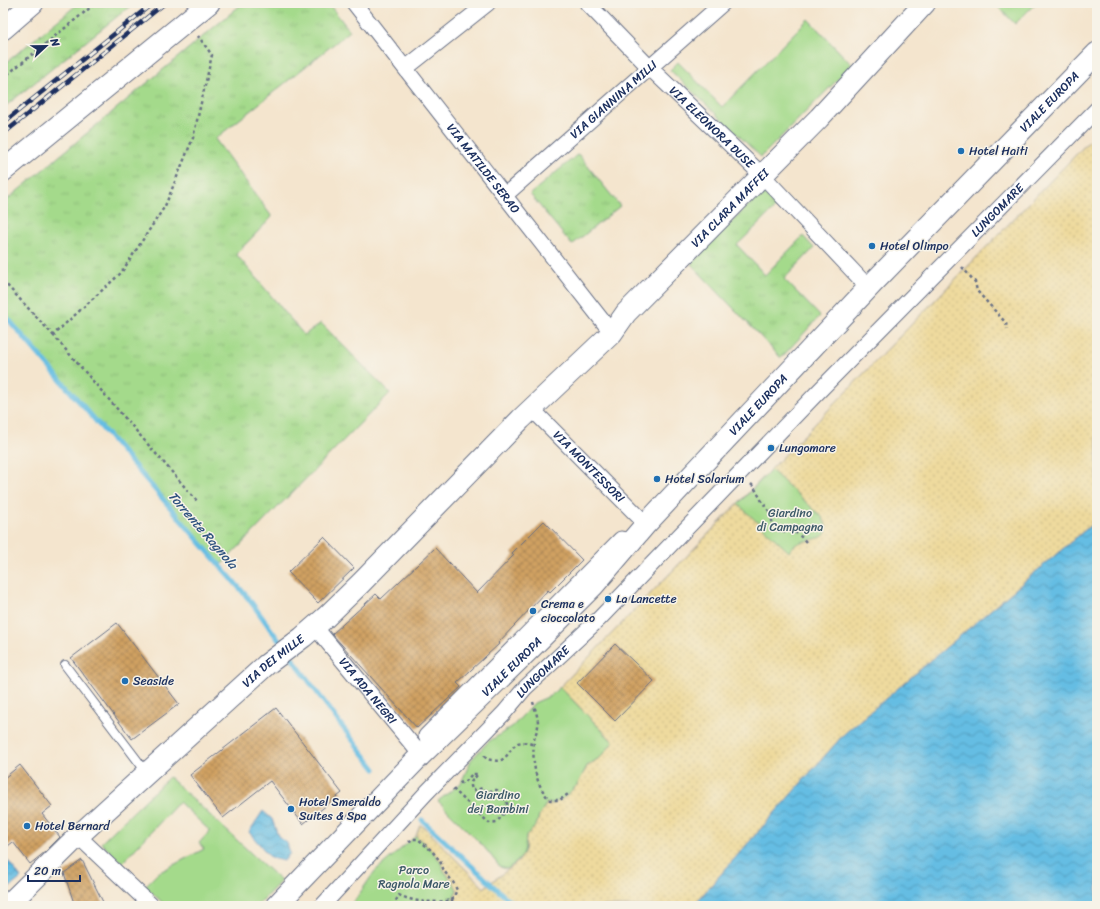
<svg xmlns="http://www.w3.org/2000/svg" width="1100" height="909" font-family="Sriracha,sans-serif">
<style>
.grass{fill:url(#grass-tufts);stroke:#608474}
.sand{fill:url(#sand-dots);stroke:#84847e}
.green{fill:#a4da8b;stroke:#608474}
.water{fill:url(#water-waves);stroke:#4076a0}
.lines{fill:none;stroke-linecap:round;stroke-linejoin:round}
.stream{stroke:#65bde3;stroke-width:5}
.building{fill:url(#building-cross-hatch)}
.lane-casing{stroke:#676f85;stroke-width:10}
.street-casing{stroke:#676f85;stroke-width:17}
.secondary-casing{stroke:#676f85;stroke-width:23}
.path{stroke:#676f85;stroke-width:2.5;stroke-dasharray:3 3;stroke-linecap:butt}
.lane{stroke:#fff;stroke-width:8}
.street{stroke:#fff;stroke-width:15}
.secondary{stroke:#fff;stroke-width:21}
.rail-casing{stroke:#1b2f5e;stroke-width:4.5}
.rail{stroke:#f7f3e8;stroke-width:3;stroke-dasharray:9;stroke-linecap:butt}
.poi-dot{fill:#1f6fb2;stroke:#f7f3e8;stroke-width:1.5}
.labels{text-anchor:middle;dominant-baseline:central;stroke-width:3;stroke-linejoin:round;paint-order:stroke}
.street-label{font-size:12px;fill:#1b2f5e;stroke:#f7f3e8}
.poi-label{font-size:12px;fill:#1b2f5e;stroke:#f7f3e8;text-anchor:start}
.park-label{font-size:12px;fill:#3d5a69;stroke:#f7f3e8}
.water-label{font-size:13px;font-style:italic;fill:#2e527f;stroke:#f7f3e8}
</style>
<defs>
<pattern id="grass-tufts" width="24" height="20" patternUnits="userSpaceOnUse"><rect width="24" height="20" fill="#a4da8b"/><path d="M3 7l-1-3M5 7V3M7 7l1-3M15 17l-1-3M17 17v-4M19 17l1-3" fill="none" stroke="#8dbb7a"/></pattern>
<pattern id="sand-dots" width="8" height="8" patternUnits="userSpaceOnUse"><rect width="8" height="8" fill="#eeda9e"/><path d="M2 2h.1M6 6h.1" fill="none" stroke="#ccbb8a" stroke-width="1.8" stroke-linecap="round"/></pattern>
<pattern id="water-waves" width="16" height="10" patternUnits="userSpaceOnUse"><rect width="16" height="10" fill="#65bde3"/><path d="M0 5q4-4 8 0t8 0" fill="none" stroke="#529abb"/></pattern>
<pattern id="building-cross-hatch" width="8" height="8" patternUnits="userSpaceOnUse"><rect width="8" height="8" fill="#d0a162"/><path d="M0 0l8 8M0 8l8-8" fill="none" stroke="#a88454"/></pattern>
</defs>
<rect width="100%" height="100%" fill="#f7f3e8"/>
<filter id="ink" filterUnits="userSpaceOnUse"><feTurbulence type="fractalNoise" baseFrequency=".025" numOctaves="2"/><feDisplacementMap in="SourceGraphic" scale="8" xChannelSelector="R" yChannelSelector="G"/><feConvolveMatrix kernelMatrix="1 2 1 2 8 2 1 2 1" color-interpolation-filters="sRGB"/></filter>
<filter id="wash" filterUnits="userSpaceOnUse"><feTurbulence type="fractalNoise" baseFrequency=".012" numOctaves="4" result="noise"/><feDisplacementMap in="SourceGraphic" scale="16" xChannelSelector="R" yChannelSelector="G"/><feGaussianBlur stdDeviation="0.9" result="paint"/><feColorMatrix in="noise" values="0 0 0 0 0 0 0 0 0 0 0 0 0 0 0 0 0 1.4 0 .05"/><feComposite in="paint" operator="in"/></filter>
<g filter="url(#wash)">
<rect width="100%" height="100%" fill="#f4e5ce"/>
<g class="grass">
<path d="M79,3H134L3,108V65Z"/>
<path d="M243,3H328L350,31L215,139L272,217L236,254L304,335L321,323L390,393L220,566L3,313V203Z"/>
<path d="M578,154L620,206L572,245L530,194Z"/>
<path d="M762,191L777,206L737,245L765,275L803,236L814,248L784,279L820,316L781,358L691,264Z"/>
</g>
<path class="sand" d="M1097,133V520L844,734L693,906H443L452,900L457,890L453,882L444,871L440,861L416,836L420,825L425,828L484,888L519,861L525,850L526,835L537,823L539,815L547,803L577,785L587,766L602,756L613,742L560,687Z"/>
<g class="green">
<path d="M995,3H1036L1015,24Z"/>
<path d="M808,19L852,65L761,157L670,70L678,62L722,107Z"/>
<path d="M771,470L822,517C838,544 808,536 795,545C792,547 790,550 789,552L738,504Z"/>
<path d="M560,687L613,742L602,756L587,766L577,785L568,794L562,799L552,804L547,803L539,815L537,823L533,829L526,835C525,855 523,858 507,869L500,867L484,847L438,801L461,783L471,760L488,742L513,726L534,703L550,696Z"/>
<path d="M169,777L281,881L257,906H166L145,886L158,873L204,849L199,843L210,831L179,802L122,863L101,843Z"/>
<path d="M416,836L432,851L440,861L444,871L453,882L457,890L452,900L443,906H351L375,871Z"/>
</g>
<g class="water">
<path d="M1097,520V906H693L844,734Z"/>
<path d="M263,811L272,819L278,836L287,843L290,853L284,861L271,858L249,832Z"/>
<path d="M8,861L21,878L3,893V866Z"/>
</g>
<g class="lines">
<g class="stream">
<path d="M3,313L248,598L283,646"/>
<path d="M289,654L341,725L375,769"/>
<path d="M422,820L515,906"/>
</g>
</g>
<g id="blocks">
<g class="building">
<path d="M544,521L582,560L550,592L548,590L498,643L499,644L457,683L461,687L417,728L332,634L376,594L381,599L435,548L477,593L514,555L512,553Z"/>
<path d="M324,537L354,568L318,603L288,572Z"/>
<path d="M117,623L179,704L132,739L71,658Z"/>
<path d="M615,644L654,681L615,721L577,683Z"/>
<path d="M276,708L342,793L303,824L270,781L223,818L190,775Z"/>
<path d="M20,765L52,806L42,814L60,837L45,852L30,864L13,842L3,850V779Z"/>
<path d="M82,860L105,906H75L64,873Z"/>
</g>
</g>
</g>
<g filter="url(#ink)">
<use href="#blocks" fill-opacity="0" stroke="#676f85" stroke-width="1"/>
<g class="lines">
<g class="lane-casing">
<path id="lane" d="M65,665L147,773"/>
</g>
<g class="street-casing">
<g id="street">
<path id="s1" d="M354,3L612,333"/>
<path id="s2" d="M587,3L650,68L763,176L869,288"/>
<path d="M406,68L488,3"/>
<path id="s3" d="M504,196L723,3"/>
<path id="s4" d="M532,409L646,524"/>
<path id="s5" d="M315,627L421,755"/>
<path d="M426,736L621,539"/>
<path d="M78,836L152,906"/>
<path id="s6" d="M322,906L427,792L504,713L525,688L599,619L816,394L1097,109"/>
</g>
</g>
<g class="secondary-casing">
<g id="secondary">
<path d="M3,29L33,3"/>
<path d="M3,171L209,3"/>
<path id="s7" d="M7,906L78,836L266,665L303,637L326,617L361,583L521,419L612,333L626,313L819,118L925,3"/>
<path id="s8" d="M276,906L421,755L532,647L594,585L646,524L873,283L1097,53"/>
</g>
</g>
<g class="path">
<path d="M3,78L96,3"/>
<path d="M962,267L975,282L977,291L1006,323L1007,329"/>
<path d="M3,281L53,335L121,273L165,206L193,138L212,55L198,36"/>
<path d="M53,335L197,501"/>
<path d="M751,484L754,487L763,503L772,515V521L776,528L781,532C793,529 798,533 806,542"/>
<path d="M533,702C535,709 538,717 538,723C539,729 534,735 534,741C532,762 535,785 550,800H560L568,794"/>
<path d="M484,756C487,759 489,760 493,760C507,764 508,749 518,743C524,741 529,743 534,745"/>
<path d="M453,789L489,823L497,822L507,809V801L502,797L497,790H493L488,792L482,788L477,790H472L471,786V782L478,774H472L466,781L461,783L459,780"/>
<path d="M409,842L412,839H418L432,851L440,861L444,871L453,882L457,890L452,900"/>
<path d="M393,906L399,895C415,903 435,903 452,900V906"/>
</g>
<use href="#lane" class="lane"/>
<use href="#street" class="street"/>
<use href="#secondary" class="secondary"/>
<g class="rail-casing">
<g id="rail">
<path d="M3,123L153,3"/>
<path d="M3,134L165,3"/>
</g>
</g>
<use href="#rail" class="rail"/>
</g>
</g>
<g class="poi-dot">
<circle cx="961" cy="151" r="4"/>
<circle cx="872" cy="246" r="4"/>
<circle cx="771" cy="448" r="4"/>
<circle cx="657" cy="479" r="4"/>
<circle cx="608" cy="599" r="4"/>
<circle cx="533" cy="611" r="4"/>
<circle cx="125" cy="681" r="4"/>
<circle cx="291" cy="809" r="4"/>
<circle cx="27" cy="826" r="4"/>
</g>
<g class="labels">
<g class="street-label">
<text stroke="none"><textPath href="#s3" startOffset="146">VIA GIANNINA MILLI</textPath></text>
<text stroke="none"><textPath href="#s8" startOffset="1116">VIALE EUROPA</textPath></text>
<text stroke="none"><textPath href="#s2" startOffset="176">VIA ELEONORA DUSE</textPath></text>
<text stroke="none"><textPath href="#s1" startOffset="210">VIA MATILDE SERAO</textPath></text>
<text stroke="none"><textPath href="#s7" startOffset="1006">VIA CLARA MAFFEI</textPath></text>
<text stroke="none"><textPath href="#s6" startOffset="970">LUNGOMARE</textPath></text>
<text stroke="none"><textPath href="#s8" startOffset="696">VIALE EUROPA</textPath></text>
<text stroke="none"><textPath href="#s4" startOffset="81">VIA MONTESSORI</textPath></text>
<text stroke="none"><textPath href="#s7" startOffset="362">VIA DEI MILLE</textPath></text>
<text stroke="none"><textPath href="#s8" startOffset="336">VIALE EUROPA</textPath></text>
<text stroke="none"><textPath href="#s6" startOffset="322">LUNGOMARE</textPath></text>
<text stroke="none"><textPath href="#s5" startOffset="83">VIA ADA NEGRI</textPath></text>
</g>
<g class="poi-label">
<text x="969" y="151">Hotel Haiti</text>
<text x="880" y="246">Hotel Olimpo</text>
<text x="779" y="448">Lungomare</text>
<text x="665" y="479">Hotel Solarium</text>
<text x="616" y="599">La Lancette</text>
<text x="541" y="604">Crema e<tspan x="541" dy="14">cioccolato</tspan></text>
<text x="133" y="681">Seaside</text>
<text x="299" y="802">Hotel Smeraldo<tspan x="299" dy="14">Suites &amp; Spa</tspan></text>
<text x="35" y="826">Hotel Bernard</text>
</g>
<g class="park-label">
<text x="790" y="513">Giardino<tspan x="790" dy="14">di Campagna</tspan></text>
<text x="498" y="795">Giardino<tspan x="498" dy="14">dei Bambini</tspan></text>
<text x="414" y="870">Parco<tspan x="414" dy="14">Ragnola Mare</tspan></text>
</g>
<g class="water-label">
<text transform="translate(203 530) rotate(49)">Torrente Ragnola</text>
</g>
</g>
<rect width="1100" height="909" fill="none" stroke="#f7f3e8" stroke-width="16"/>
<g transform="translate(46 46) rotate(68)" stroke="#f7f3e8" stroke-width="3" paint-order="stroke">
<path d="M0-3L7 15L0 10L-7 15Z" fill="#1b2f5e"/>
<text y="-6" font-size="11" font-weight="bold" text-anchor="middle" fill="#1b2f5e">N</text>
</g>
<path d="M28 875v6h52v-6" fill="none" stroke="#1b2f5e" stroke-width="2"/>
<text x="34" y="875" font-size="12" fill="#1b2f5e" stroke="#f7f3e8" stroke-width="3" paint-order="stroke">20 m</text>
</svg>
